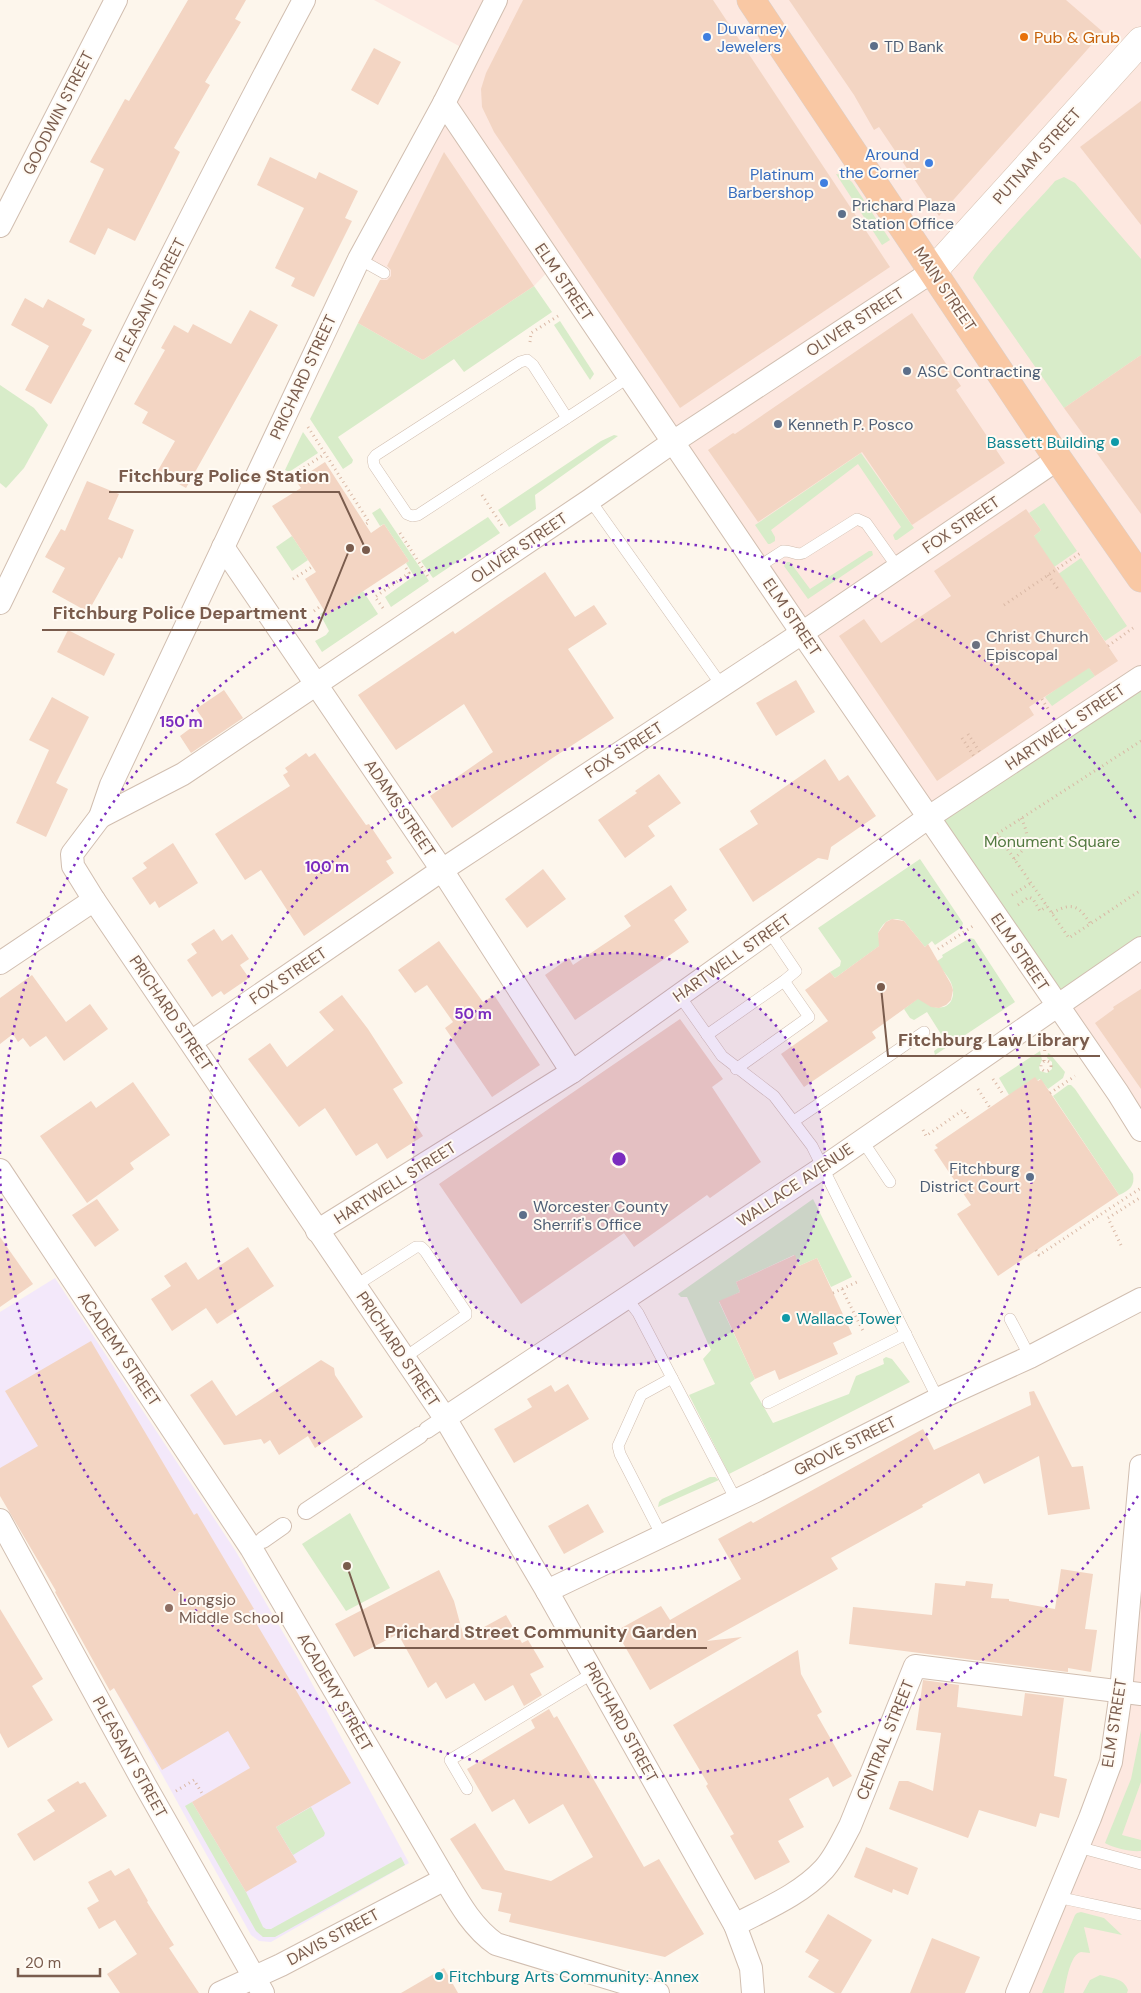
<svg xmlns="http://www.w3.org/2000/svg" width="1141" height="1993" font-family="'DM Sans',sans-serif">
<style>
.commercial{fill:#fde8e0}
.education{fill:#f3e8fa}
.green{fill:#d8ecc9}
.building{fill:#f3d5c3}
.lines{fill:none;stroke-linecap:round;stroke-linejoin:round}
.service-casing{stroke:#d1beb0;stroke-width:12}
.pedestrian-casing{stroke:#d1beb0;stroke-width:18}
.minor-casing{stroke:#d1beb0;stroke-width:24}
.secondary-casing{stroke:#d6c0b0;stroke-width:29}
.trunk-casing{stroke:#dad1cd;stroke-width:29}
.path{stroke:#d9b8a5;stroke-width:3;stroke-dasharray:1 4;stroke-linecap:butt}
.service{stroke:#fff;stroke-width:11}
.pedestrian{stroke:#fff;stroke-width:16}
.minor{stroke:#fff;stroke-width:22}
.secondary{stroke:#fff;stroke-width:28}
.trunk{stroke:#f9c8a4;stroke-width:28}
.ring{fill:none;stroke:#7b2cbf;stroke-width:2.5;stroke-dasharray:2.5 5}
.shop-dot{fill:#3f7fe0;stroke:#fffaf3;stroke-width:2}
.food-dot{fill:#e8710a;stroke:#fffaf3;stroke-width:2}
.service-dot{fill:#5c6f8a;stroke:#fffaf3;stroke-width:2}
.culture-dot{fill:#0f9aa8;stroke:#fffaf3;stroke-width:2}
.worship-dot{fill:#6b7280;stroke:#fffaf3;stroke-width:2}
.education-dot{fill:#8d6e63;stroke:#fffaf3;stroke-width:2}
.labels{text-anchor:middle;dominant-baseline:central;stroke-width:4;stroke-linejoin:round;paint-order:stroke}
.shop-label{font-size:16px;fill:#366cbe;stroke:#fffaf3;text-anchor:end}
.food-label{font-size:16px;fill:#c56008;stroke:#fffaf3;text-anchor:start}
.service-label{font-size:16px;fill:#4e5e75;stroke:#fffaf3;text-anchor:start}
.street-label{font-size:16px;fill:#7a5c4d;stroke:#fffaf3}
.culture-label{font-size:16px;fill:#0d838f;stroke:#fffaf3;text-anchor:start}
.worship-label{font-size:16px;fill:#5b616d;stroke:#fffaf3;text-anchor:start}
.park-label{font-size:16px;fill:#537a41;stroke:#fffaf3}
.education-label{font-size:16px;fill:#785e54;stroke:#fffaf3;text-anchor:start}
.centre{fill:#7b2cbf;stroke:#fffaf3;stroke-width:2.5}
.ring-label{font-size:15px;text-anchor:middle;font-weight:bold;fill:#7b2cbf;stroke:#fffaf3;stroke-width:4;stroke-linejoin:round;paint-order:stroke}
.leader{fill:none;stroke:#7a5c4d;stroke-width:2}
.callout-dot{fill:#7a5c4d;stroke:#fffaf3;stroke-width:2}
.callout-label{font-size:18px;text-anchor:middle;font-weight:bold;fill:#7a5c4d;stroke:#fffaf3;stroke-width:4;stroke-linejoin:round;paint-order:stroke}
</style>
<rect width="100%" height="100%" fill="#fdf6ec"/>
<g class="commercial">
<path d="M374,0H1141V1130L553,266L534,286L423,360L358,323L384,273L359,259L470,52Z"/>
<path d="M1141,1466V1993H1017L1111,1762Z"/>
</g>
<path class="education" d="M55,1278L235,1550L302,1665L409,1863L271,1942L259,1941L251,1935L246,1926L0,1482V1312Z"/>
<g class="green">
<path d="M836,174L843,175L852,182L890,240L882,245Z"/>
<path d="M1064,177L1075,183L1141,259V355L1064,408L973,278C976,264 1042,197 1055,181Z"/>
<path d="M534,286L552,312L464,372L454,359L338,437L353,460L352,463L343,469L310,419L358,323L423,360Z"/>
<path d="M560,321L593,372L594,374L590,380L554,325Z"/>
<path d="M0,385L34,408L48,425L24,468L6,488L0,483Z"/>
<path d="M303,432L318,453L289,472L285,470Z"/>
<path d="M614,435L618,436L535,495L536,509L509,527L498,510L601,441Z"/>
<path d="M861,453L914,528L897,540H895L893,535L901,527L858,464L771,530L775,537V541L770,544H768L755,525Z"/>
<path d="M1044,503L1077,551L1003,603L1034,536L1041,530L1029,513Z"/>
<path d="M380,508L429,581L391,607L385,597L414,576L406,563L409,561L384,524L380,526L372,513Z"/>
<path d="M488,517L500,533L433,578L421,561Z"/>
<path d="M292,536L308,560L292,571L276,547Z"/>
<path d="M869,551H872L873,555L808,599L784,566L787,562H790L810,589Z"/>
<path d="M1081,558L1127,626L1105,641L1066,584L1054,577Z"/>
<path d="M363,591L378,614L322,652L315,641L326,635L329,631L320,614L326,610L328,614Z"/>
<path d="M1077,651L1095,676L1052,706L1045,697L1062,685Z"/>
<path d="M1141,677V948L1056,1005L929,817Z"/>
<path d="M920,859L963,923L962,927L935,945L932,941L925,947L904,921C891,916 884,921 878,933L879,939L882,944L835,978L830,972L840,966L841,961L818,928Z"/>
<path d="M970,938L974,939L1015,1002L935,1055L934,1051L946,1042L927,1012L914,1020L910,1018L904,1009L920,997C932,1013 955,1011 953,990C952,979 942,970 936,962L943,957L942,955Z"/>
<path d="M1040,1051L1042,1060L1039,1067L1040,1071L1047,1073L1052,1069V1062L1047,1058L1048,1053L1050,1054L1065,1072L1063,1078L1048,1089L1040,1079L1009,1095L999,1078Z"/>
<path d="M1068,1085H1071L1075,1089L1133,1174C1135,1186 1130,1190 1119,1195L1053,1096Z"/>
<path d="M813,1199L852,1277L831,1287L817,1258L799,1266L794,1255L736,1282L740,1292L719,1302L755,1379L750,1383L773,1423L849,1394L856,1376L884,1364L883,1359L886,1357L892,1359L910,1382L729,1474L689,1395L715,1384L703,1359L711,1350L687,1297H681L678,1294Z"/>
<path d="M710,1477H715L719,1480L658,1507L659,1502L662,1499Z"/>
<path d="M350,1513L390,1588L346,1611L302,1544Z"/>
<path d="M1141,1730V1782L1122,1835L1141,1840V1851C1130,1852 1114,1848 1105,1843L1131,1779Z"/>
<path d="M192,1802L246,1892L263,1927L266,1929H271L401,1857L405,1865L275,1937H263L256,1931L185,1806Z"/>
<path d="M311,1807L325,1833L324,1836L293,1855L276,1827Z"/>
<path d="M1081,1912L1104,1918L1122,1935L1084,1927L1090,1953C1087,1953 1084,1952 1081,1952C1070,1954 1066,1983 1064,1993H1042L1075,1915L1077,1913Z"/>
<path d="M1100,1975C1111,1978 1124,1978 1128,1990L1127,1993H1083L1090,1980Z"/>
</g>
<g class="building">
<path d="M188,0H246L235,19L241,22L205,82L210,85L174,148L180,152L135,241L108,228L95,255L69,242L104,169L90,162L125,99L129,101Z"/>
<path d="M523,0H713L890,267L680,408L494,132L482,107L481,89L486,73Z"/>
<path d="M789,0H1066L1103,32L939,216L879,127L874,130L854,95Z"/>
<path d="M374,48L401,62L378,105L351,90Z"/>
<path d="M1141,101V225L1080,147Z"/>
<path d="M444,152L534,286L423,360L358,323L380,280H387L391,276V270L387,266Z"/>
<path d="M270,157L316,179L319,172L358,191L345,218L352,221L314,297L291,286L295,278L275,268L304,208L257,185Z"/>
<path d="M25,298L43,308L48,299L85,319L82,325L92,330L51,404L25,390L49,346L11,325Z"/>
<path d="M250,310L278,325L186,488L157,472L175,441L142,423L148,412L134,404L165,350L161,348L174,325L188,333L193,324L231,344Z"/>
<path d="M912,313L961,386L956,390L1005,463L912,525L862,452L758,522L708,450L733,433L735,434Z"/>
<path d="M1141,355V514L1064,408Z"/>
<path d="M325,462L371,533L384,524L409,561L327,615L305,579L316,572L272,506L301,488L296,481Z"/>
<path d="M87,481L119,494L108,519L134,530L122,559L119,557L88,612L52,592L65,568L45,557L61,529L65,531Z"/>
<path d="M1026,509L1041,530L1034,536L1118,661L1095,676L1089,668L1029,707L1034,715L937,781L839,636L864,619L881,643L951,596L934,571Z"/>
<path d="M545,572L575,617L594,605L607,624L568,649L614,718L551,759L452,828L430,796L493,752L464,704L396,750L358,695L453,631L455,634Z"/>
<path d="M68,630L115,654L104,676L57,652Z"/>
<path d="M796,680L815,712L776,736L756,703Z"/>
<path d="M224,690L243,718L191,753L180,736L203,719L196,709Z"/>
<path d="M52,697L89,717L56,783L68,789L46,837L16,823L49,750L29,740Z"/>
<path d="M306,753L309,757L315,753L366,825L369,824L392,858L386,861L394,873L304,936L261,870L245,880L215,834L290,786L283,775L288,772L285,768Z"/>
<path d="M825,759L839,781L848,775L876,816L831,847L828,860L818,858L753,902L719,849L758,824L750,811Z"/>
<path d="M659,774L681,803L648,826L655,836L625,858L598,820L637,793L635,791Z"/>
<path d="M173,843L198,883L159,908L155,901L150,905L132,878L147,868L143,863Z"/>
<path d="M543,869L566,899L527,928L505,899Z"/>
<path d="M671,885L687,910L674,920L689,942L575,1020L545,975L569,958L573,965L631,926L624,916Z"/>
<path d="M892,919L904,921L925,947L928,944L951,984L953,990L951,1000L946,1005L939,1008L931,1007L918,999L872,1032L876,1038L804,1087L781,1054L828,1021L805,990L830,972L835,978L879,946L878,933L886,922Z"/>
<path d="M214,929L222,941L232,934L249,959L240,965L249,978L224,995L221,991L212,997L187,960L197,953L191,944Z"/>
<path d="M439,941L483,1002L494,995L540,1065L492,1097L445,1028L453,1022L427,985L415,993L398,970Z"/>
<path d="M32,975L66,1022L90,1004L108,1029L64,1061L46,1036L30,1047L23,1038L18,1042L13,1034L0,1044V998Z"/>
<path d="M1141,989V1089L1095,1023L1114,1009L1113,1007Z"/>
<path d="M342,995L368,1029L403,1083L393,1089L423,1136L387,1159L377,1143L356,1156L325,1108L299,1127L248,1059L270,1043L287,1067L334,1030L319,1012Z"/>
<path d="M680,1019L723,1079L712,1087L761,1162L710,1198L707,1195L634,1247L624,1233L521,1304L439,1184Z"/>
<path d="M1035,1077L1038,1081L1041,1079L1119,1195L998,1276L957,1214L971,1205L934,1150L938,1148L935,1145Z"/>
<path d="M133,1082L170,1135L130,1163L134,1169L87,1203L40,1136L91,1101L96,1108Z"/>
<path d="M97,1199L119,1230L95,1247L72,1215Z"/>
<path d="M0,1237L33,1284L0,1307Z"/>
<path d="M248,1247L274,1286L217,1324L206,1308L172,1331L151,1299L171,1286L164,1276L186,1262L198,1280Z"/>
<path d="M795,1255L799,1266L817,1258L852,1334L833,1343L838,1354L779,1380L775,1370L755,1379L719,1301L740,1292L736,1282Z"/>
<path d="M91,1341L194,1515L197,1513L254,1609L249,1611L351,1783L276,1827L297,1862L246,1892L192,1802L250,1768L228,1731L162,1770L114,1688L110,1691L55,1592L56,1591L0,1496V1468L38,1446L5,1391Z"/>
<path d="M321,1360L334,1368L335,1375L363,1417L315,1448L308,1436L279,1455L270,1440L264,1444L261,1439L224,1445L190,1395L212,1380L236,1416Z"/>
<path d="M568,1384L589,1419L514,1463L494,1429L532,1407L527,1399L551,1385L555,1392Z"/>
<path d="M1034,1391L1072,1467L1083,1466L1090,1509L1048,1515L1039,1456L984,1484L979,1473L922,1505L923,1507L831,1558L838,1569L707,1641L742,1637L650,1690L616,1631L661,1606L670,1620L741,1579L718,1539L751,1521L753,1523L923,1429L934,1450L1031,1405L1029,1392Z"/>
<path d="M588,1504L604,1532L564,1554L548,1526Z"/>
<path d="M1061,1569L1093,1574L1085,1629L1097,1630L1091,1672L1068,1668V1672L849,1644L853,1607L932,1615L935,1583L965,1586L966,1581L993,1584L991,1598L1009,1599V1601L1055,1609Z"/>
<path d="M439,1570L454,1601L464,1638L506,1615L522,1643L528,1640L544,1667L530,1674L542,1695L524,1706L513,1685L485,1701L474,1683L446,1699L436,1682L428,1688L398,1634L354,1657L335,1624Z"/>
<path d="M0,1609L43,1679L32,1686L53,1720L8,1748L0,1733Z"/>
<path d="M798,1650L801,1674L822,1712L817,1715L852,1776L833,1787L828,1777L789,1799L804,1827L778,1841L790,1862L755,1880L730,1836L734,1834L706,1786L708,1784L673,1725Z"/>
<path d="M923,1680L959,1685L957,1707L1022,1716L1025,1693L1064,1698L1054,1776L1067,1779L1059,1818L1040,1813L1036,1827L979,1810L968,1838L889,1809L899,1781H908L933,1791L941,1733L916,1730Z"/>
<path d="M549,1709L554,1718L557,1716L644,1867L659,1859L704,1934L665,1957L509,1922L511,1914L498,1911L502,1893L482,1889L450,1839L475,1823L505,1870L551,1881L593,1857L563,1804L529,1824L514,1799L492,1812L467,1769L535,1728L531,1720Z"/>
<path d="M78,1781L80,1784L85,1782L107,1816L34,1861L17,1834L55,1811L47,1800Z"/>
<path d="M866,1847L918,1868L908,1895L893,1889L892,1893L854,1877Z"/>
<path d="M129,1868L148,1901L147,1902L174,1945L169,1948L199,1993H120L107,1974L137,1954L115,1920L99,1929L87,1908L99,1901L88,1882L111,1870L115,1876Z"/>
<path d="M828,1914L872,1940L841,1993H835L808,1977L819,1960L805,1952Z"/>
<path d="M932,1938L980,1957L965,1993H910Z"/>
<path d="M444,1968L458,1993H401Z"/>
</g>
<g class="lines">
<g class="service-casing">
<g id="service">
<path d="M359,259L384,273"/>
<path d="M567,418L533,365L527,360L520,362L376,455L373,459L374,465L407,514L412,516L418,515C488,469 559,424 629,377"/>
<path d="M590,500L722,686"/>
<path d="M758,567L783,551C791,550 796,556 803,553L857,519L866,523L898,568"/>
<path d="M679,995L722,1056L774,1096L812,1146L938,1399"/>
<path d="M707,1035L784,981L796,971L769,931"/>
<path d="M736,1069L809,1017L784,981"/>
<path d="M794,1121L924,1032"/>
<path d="M862,1140L890,1182"/>
<path d="M355,1286L416,1247H421L425,1251L466,1312V1315L404,1358"/>
<path d="M626,1297L638,1313L736,1500"/>
<path d="M1010,1319L1030,1357"/>
<path d="M768,1403L906,1334"/>
<path d="M662,1536L620,1454L618,1446L641,1395L672,1378"/>
<path d="M467,1789L450,1760L593,1673"/>
<path d="M1078,1847L1141,1864"/>
<path d="M1057,1897L1141,1915"/>
</g>
</g>
<g class="pedestrian-casing">
<g id="pedestrian">
<path d="M427,1430L445,1418"/>
<path d="M364,1472L420,1435"/>
<path d="M306,1511L360,1475"/>
<path d="M263,1540L283,1526"/>
</g>
</g>
<g class="minor-casing">
<g id="minor">
<path d="M496,0L444,103L359,259L111,785L100,817L72,854L73,866L94,900L445,1418L547,1591L735,1925L751,1968L753,1993"/>
<path d="M444,103L802,633L1118,1093L1141,1130"/>
<path d="M0,226L116,0"/>
<path d="M223,547L442,870L572,1072"/>
<path d="M0,603C98,400 198,198 304,0"/>
<path d="M100,817L183,774L590,500L673,442L933,271"/>
<path d="M0,963L94,900"/>
<path d="M191,1042L442,870L802,633L1058,459"/>
<path d="M0,1170L251,1548L445,1879C459,1903 473,1928 496,1944L658,1993"/>
<path d="M317,1231L572,1072L929,817L1141,677"/>
<path d="M445,1418L824,1167L1141,948"/>
<path d="M0,1520L145,1785L263,1993"/>
<path d="M547,1591L754,1492L938,1399L1030,1357L1141,1299"/>
<path d="M735,1925C765,1909 800,1895 824,1869C835,1857 842,1841 850,1826L915,1666L1141,1694"/>
<path d="M220,1993L281,1965L445,1879"/>
<path d="M1017,1993L1090,1818L1111,1762L1121,1692L1141,1466"/>
</g>
</g>
<g class="secondary-casing">
<path id="secondary" d="M933,271L1141,41"/>
</g>
<g class="trunk-casing">
<path id="trunk" d="M751,0L1058,459L1141,578"/>
</g>
<g class="path">
<path d="M530,342L531,333L558,316"/>
<path d="M308,427L369,522L366,524"/>
<path d="M283,481L325,454"/>
<path d="M482,495L503,527"/>
<path d="M400,533L429,578"/>
<path d="M1048,575L1058,589"/>
<path d="M293,579L312,567"/>
<path d="M1004,605L1082,552"/>
<path d="M383,608L375,597L409,573L404,565"/>
<path d="M314,611L322,605"/>
<path d="M1108,646L1133,628"/>
<path d="M1042,699L1048,709"/>
<path d="M968,734L981,754"/>
<path d="M962,738L975,758"/>
<path d="M1141,741L997,834L1069,938L1141,890"/>
<path d="M1014,859C1029,846 1030,836 1021,818"/>
<path d="M1012,895L1031,883"/>
<path d="M1018,905L1029,897L1033,899L1040,911L1047,906"/>
<path d="M1052,913C1072,902 1078,905 1090,923"/>
<path d="M938,949L973,926"/>
<path d="M1044,1061L1045,1045"/>
<circle cx="1046" cy="1066" r="5"/>
<path d="M993,1079L1003,1094"/>
<path d="M978,1089L990,1108"/>
<path d="M1050,1093L1075,1076"/>
<path d="M923,1130L926,1136L963,1110L970,1121"/>
<path d="M1121,1245L1108,1218L1141,1197"/>
<path d="M1036,1250L1039,1255L1141,1188"/>
<path d="M842,1289L864,1333"/>
<path d="M833,1293L857,1282"/>
<path d="M176,1791L194,1780L203,1795"/>
</g>
<use href="#service" class="service"/>
<use href="#pedestrian" class="pedestrian"/>
<use href="#minor" class="minor"/>
<use href="#secondary" class="secondary"/>
<use href="#trunk" class="trunk"/>
</g>
<circle cx="619" cy="1159" r="206" fill="#7b2cbf" fill-opacity=".12"/>
<g class="ring">
<circle cx="619" cy="1159" r="206"/>
<circle cx="619" cy="1159" r="413"/>
<path d="M1138 1496A619 619 0 0 1 0 1164M0 1154A619 619 0 0 1 1138 822"/>
</g>
<g class="shop-dot">
<circle cx="707" cy="37" r="5"/>
<circle cx="929" cy="163" r="5"/>
<circle cx="824" cy="183" r="5"/>
</g>
<circle class="food-dot" cx="1024" cy="37" r="5"/>
<g class="service-dot">
<circle cx="874" cy="46" r="5"/>
<circle cx="842" cy="214" r="5"/>
<circle cx="907" cy="371" r="5"/>
<circle cx="778" cy="424" r="5"/>
<circle cx="1030" cy="1177" r="5"/>
<circle cx="523" cy="1215" r="5"/>
</g>
<g class="culture-dot">
<circle cx="1115" cy="442" r="5"/>
<circle cx="786" cy="1318" r="5"/>
<circle cx="439" cy="1976" r="5"/>
</g>
<circle class="worship-dot" cx="976" cy="645" r="5"/>
<circle class="education-dot" cx="169" cy="1608" r="5"/>
<g class="labels">
<g class="shop-label">
<text x="717" y="28" text-anchor="start">Duvarney<tspan x="717" dy="18">Jewelers</tspan></text>
<text x="919" y="154">Around<tspan x="919" dy="18">the Corner</tspan></text>
<text x="814" y="174">Platinum<tspan x="814" dy="18">Barbershop</tspan></text>
</g>
<g class="food-label">
<text x="1034" y="37">Pub &amp; Grub</text>
</g>
<g class="service-label">
<text x="884" y="46">TD Bank</text>
<text x="852" y="205">Prichard Plaza<tspan x="852" dy="18">Station Office</tspan></text>
<text x="917" y="371">ASC Contracting</text>
<text x="788" y="424">Kenneth P. Posco</text>
<text x="1020" y="1168" text-anchor="end">Fitchburg<tspan x="1020" dy="18">District Court</tspan></text>
<text x="533" y="1206">Worcester County<tspan x="533" dy="18">Sherrif's Office</tspan></text>
</g>
<g class="street-label">
<text transform="translate(58 113) rotate(-63)">GOODWIN STREET</text>
<text transform="translate(1037 156) rotate(-48)">PUTNAM STREET</text>
<text transform="translate(564 282) rotate(56)">ELM STREET</text>
<text transform="translate(945 289) rotate(56)">MAIN STREET</text>
<text transform="translate(150 300) rotate(-63)">PLEASANT STREET</text>
<text transform="translate(855 322) rotate(-33)">OLIVER STREET</text>
<text transform="translate(303 377) rotate(-65)">PRICHARD STREET</text>
<text transform="translate(961 525) rotate(-34)">FOX STREET</text>
<text transform="translate(519 548) rotate(-34)">OLIVER STREET</text>
<text transform="translate(792 617) rotate(56)">ELM STREET</text>
<text transform="translate(1065 727) rotate(-34)">HARTWELL STREET</text>
<text transform="translate(624 750) rotate(-33)">FOX STREET</text>
<text transform="translate(400 808) rotate(56)">ADAMS STREET</text>
<text transform="translate(1020 952) rotate(56)">ELM STREET</text>
<text transform="translate(732 958) rotate(-35)">HARTWELL STREET</text>
<text transform="translate(288 976) rotate(-34)">FOX STREET</text>
<text transform="translate(171 1013) rotate(56)">PRICHARD STREET</text>
<text transform="translate(395 1183) rotate(-32)">HARTWELL STREET</text>
<text transform="translate(795 1185) rotate(-34)">WALLACE AVENUE</text>
<text transform="translate(119 1349) rotate(56)">ACADEMY STREET</text>
<text transform="translate(398 1349) rotate(56)">PRICHARD STREET</text>
<text transform="translate(845 1446) rotate(-27)">GROVE STREET</text>
<text transform="translate(335 1692) rotate(60)">ACADEMY STREET</text>
<text transform="translate(621 1722) rotate(61)">PRICHARD STREET</text>
<text transform="translate(1114 1723) rotate(-81)">ELM STREET</text>
<text transform="translate(885 1740) rotate(-68)">CENTRAL STREET</text>
<text transform="translate(130 1757) rotate(61)">PLEASANT STREET</text>
<text transform="translate(333 1937) rotate(-28)">DAVIS STREET</text>
</g>
<g class="culture-label">
<text x="1105" y="442" text-anchor="end">Bassett Building</text>
<text x="796" y="1318">Wallace Tower</text>
<text x="449" y="1976">Fitchburg Arts Community: Annex</text>
</g>
<g class="worship-label">
<text x="986" y="636">Christ Church<tspan x="986" dy="18">Episcopal</tspan></text>
</g>
<g class="park-label">
<text x="1052" y="841">Monument Square</text>
</g>
<g class="education-label">
<text x="179" y="1599">Longsjo<tspan x="179" dy="18">Middle School</tspan></text>
</g>
</g>
<circle cx="619" cy="1159" r="8" class="centre"/>
<g class="ring-label">
<text x="181" y="727">150 m</text>
<text x="327" y="872">100 m</text>
<text x="473" y="1019">50 m</text>
</g>
<path class="leader" d="M366 550L339 492H109M350 548L317 630H42M881 987L888 1056H1100M347 1566L375 1648H707"/>
<g class="callout-dot">
<circle cx="366" cy="550" r="5"/>
<circle cx="350" cy="548" r="5"/>
<circle cx="881" cy="987" r="5"/>
<circle cx="347" cy="1566" r="5"/>
</g>
<g class="callout-label">
<text x="224" y="482">Fitchburg Police Station</text>
<text x="180" y="619">Fitchburg Police Department</text>
<text x="994" y="1046">Fitchburg Law Library</text>
<text x="541" y="1638">Prichard Street Community Garden</text>
</g>
<path d="M18 1968v8h82v-8" fill="none" stroke="#7a5c4d" stroke-width="2.5"/>
<text x="25" y="1968" font-size="15" fill="#7a5c4d" stroke="#fffaf3" stroke-width="4" paint-order="stroke">20 m</text>
</svg>
